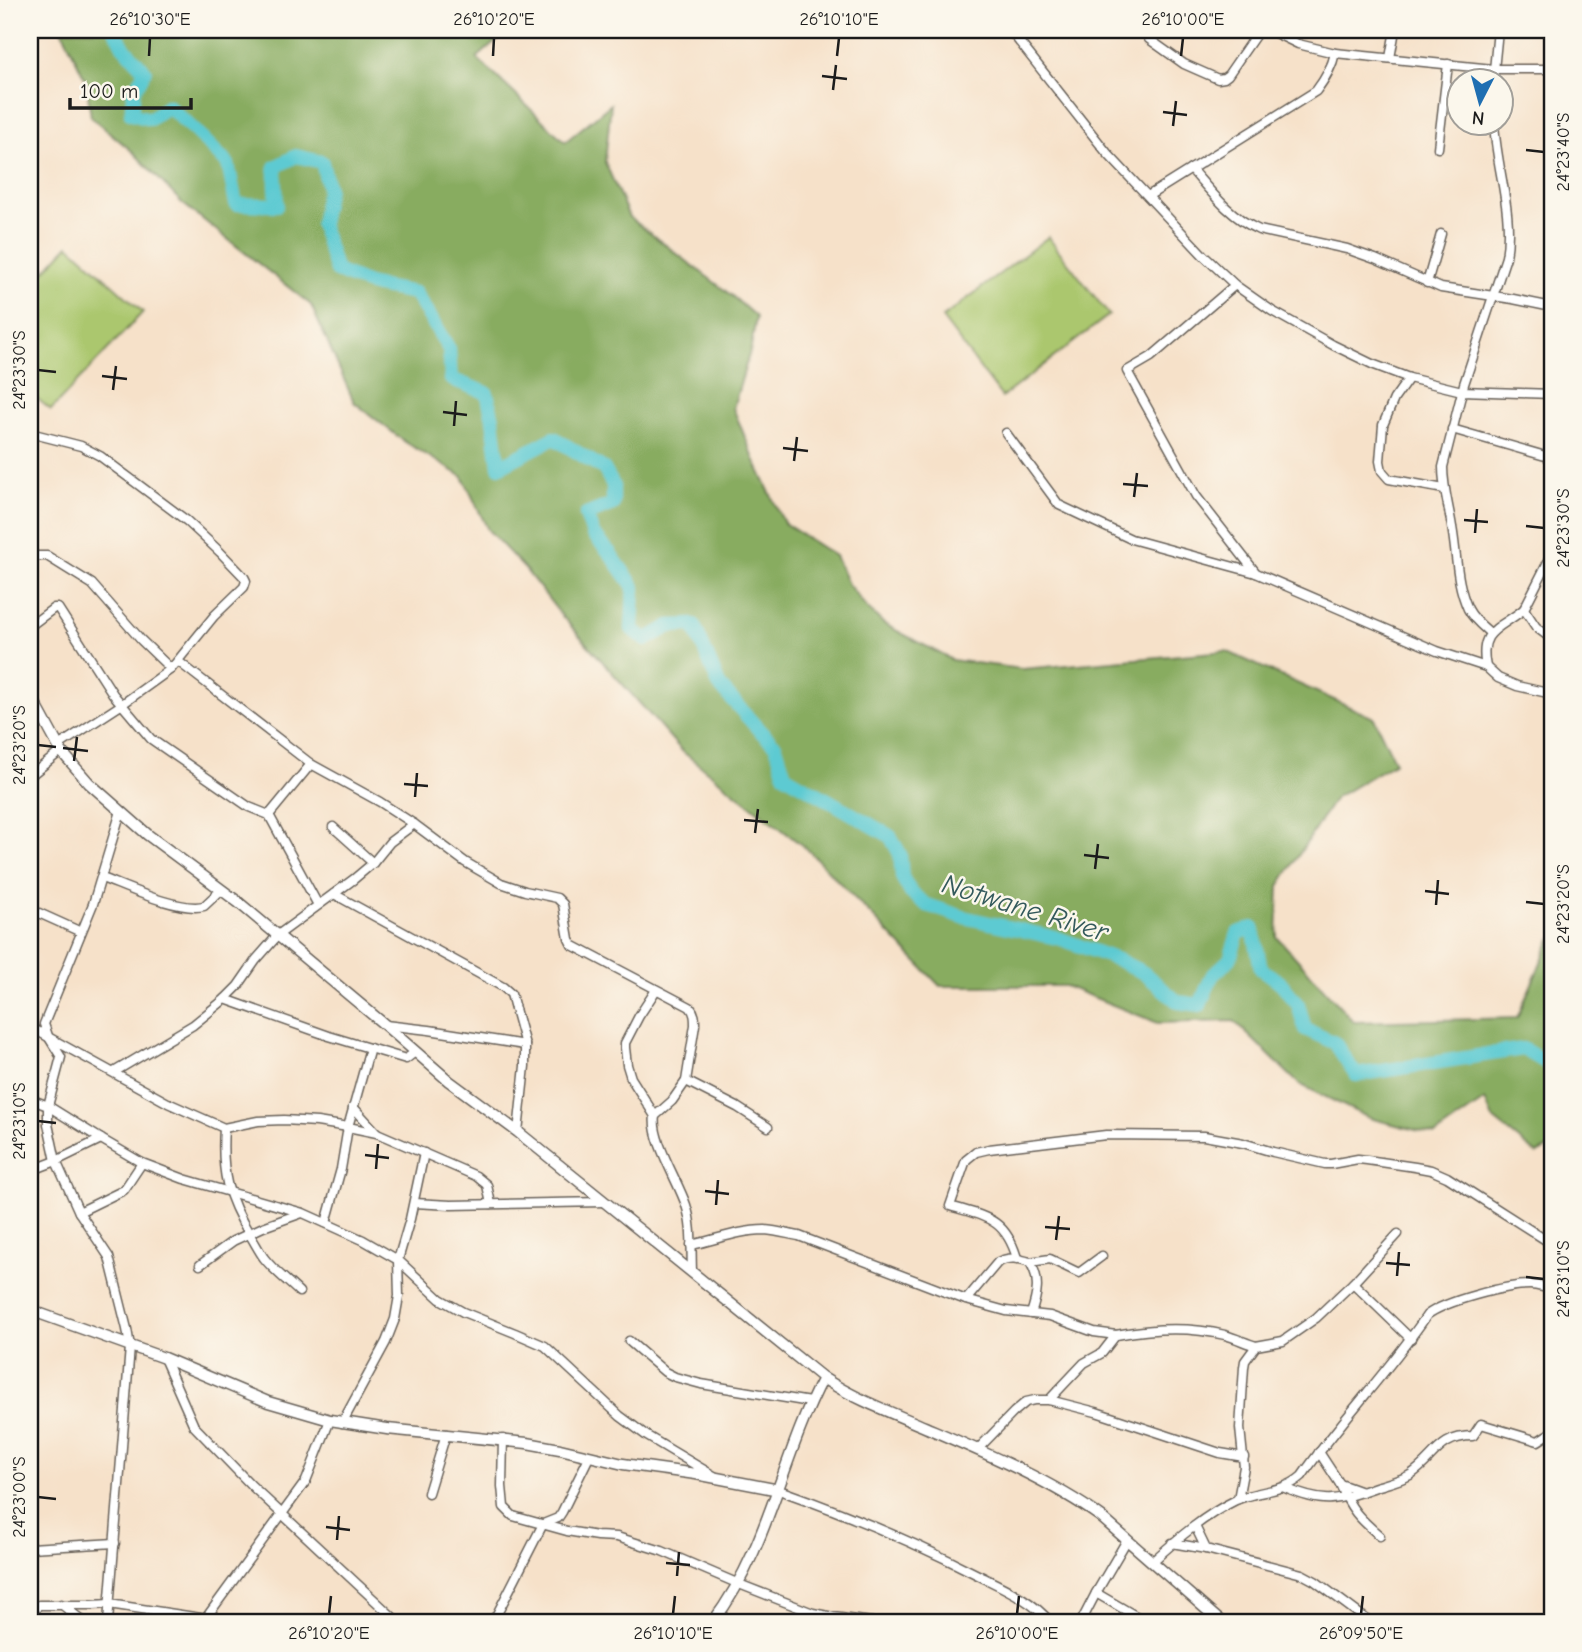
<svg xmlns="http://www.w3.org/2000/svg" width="1582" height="1652" font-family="'Comic Neue',sans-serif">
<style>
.green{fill:#abc76e;stroke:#647245;stroke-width:2}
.forest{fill:#88ac61;stroke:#52643e;stroke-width:2}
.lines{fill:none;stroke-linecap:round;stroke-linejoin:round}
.river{stroke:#5dcad2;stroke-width:14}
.minor-casing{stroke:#686159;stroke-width:11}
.tertiary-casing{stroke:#686159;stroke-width:13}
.minor{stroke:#fff;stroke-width:8}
.tertiary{stroke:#fff;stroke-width:10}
.ticks{fill:none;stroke:#1c1c1c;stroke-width:2.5}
.labels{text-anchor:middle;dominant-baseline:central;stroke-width:5;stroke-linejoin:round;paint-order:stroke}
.water-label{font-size:28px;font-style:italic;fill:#33595c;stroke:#fbf7ec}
.neatline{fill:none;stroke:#1c1c1c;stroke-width:2.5}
.ticks-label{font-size:18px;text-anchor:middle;fill:#1c1c1c}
</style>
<rect width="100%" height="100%" fill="#fbf7ec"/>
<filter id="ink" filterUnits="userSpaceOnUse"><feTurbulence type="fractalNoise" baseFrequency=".0143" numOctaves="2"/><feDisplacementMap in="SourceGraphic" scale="14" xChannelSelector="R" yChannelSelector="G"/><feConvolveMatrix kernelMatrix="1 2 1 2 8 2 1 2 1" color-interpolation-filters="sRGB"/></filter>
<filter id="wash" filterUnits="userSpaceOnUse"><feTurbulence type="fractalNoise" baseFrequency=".00686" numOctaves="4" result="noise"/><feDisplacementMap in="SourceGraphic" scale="28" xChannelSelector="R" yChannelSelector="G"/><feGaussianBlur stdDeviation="1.57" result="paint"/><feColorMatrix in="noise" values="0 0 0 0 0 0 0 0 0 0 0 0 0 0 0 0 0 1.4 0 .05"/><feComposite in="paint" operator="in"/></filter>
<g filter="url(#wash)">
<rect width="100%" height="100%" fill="#f6e1c9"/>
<g class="green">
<path d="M1048,237L1109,315L1002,397L942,318Z"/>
<path d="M69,245L143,312L51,410L30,393V287Z"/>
</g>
<path class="forest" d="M62,30H509L477,58L565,142L611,104L605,162L629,217L731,295L756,317L751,348L733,408L754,459L784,523L835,556L848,584L867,608L884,624L952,660L1022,669L1226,651L1374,718L1395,762L1335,798L1279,886L1277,937L1354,1022L1517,1018L1552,937V1146L1537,1154L1493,1119L1485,1100L1435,1135L1369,1118L1299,1084L1234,1021L1158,1023L1065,986H940L808,850L683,752L562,616L524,568L488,530L463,477L405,442L354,402L311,305L182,203L133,152L91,117L86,81Z"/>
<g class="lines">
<path class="river" d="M115,30L123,46L145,71L134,91L131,114L150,119L168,106L195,131L228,164L236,204L277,205L275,167L296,156L322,162L328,188L321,224L336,271L371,285L415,293L449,349L451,379L487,393L493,419L499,467L554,438L604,469L613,485V504L586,515L593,534L610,553L634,587L632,629L646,640L670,626L694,625L719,685L760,731L776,746L785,775L890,836L900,854L902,877L911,893L927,905L963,917L1061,939L1118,960L1144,973L1178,1002L1200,1005L1212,976L1230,959L1238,933L1253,928L1261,969L1281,983L1298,1004L1305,1029L1335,1043L1356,1075L1523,1049L1552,1066"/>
</g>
</g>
<g filter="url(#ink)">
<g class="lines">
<g class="minor-casing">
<g id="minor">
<path d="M1010,30L1107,153L1204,256L1235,285L1272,311L1333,345L1372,364L1409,378L1462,391L1552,394"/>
<path d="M1243,30L1254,36"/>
<path d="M1269,30L1298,44L1335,53"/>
<path d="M1149,39L1184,64L1218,79L1224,78L1228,75L1259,30"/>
<path d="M1390,58L1395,30"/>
<path d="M1493,80L1498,30"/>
<path d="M1438,148L1448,64"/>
<path d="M1191,169C1212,193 1230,217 1259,230L1347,249L1375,259L1441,288L1513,299L1552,307"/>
<path d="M1148,196L1316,91C1325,79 1332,68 1335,53L1493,69H1552"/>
<path d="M1427,283L1441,234"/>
<path d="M1235,285L1151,357L1127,371L1196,496L1256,573L1437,651L1486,667L1498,678L1517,686L1552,694"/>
<path d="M1409,378L1394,399L1383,425L1380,461L1382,471L1389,479L1444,489"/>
<path d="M1452,429L1552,458"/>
<path d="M30,433L81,446L100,456L187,521L220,552L244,577L246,581L244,587L214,616L171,669L121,705L58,746"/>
<path d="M1006,433L1059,505L1131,539L1256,573"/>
<path d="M1552,554L1524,609L1536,627L1552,639"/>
<path d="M30,557L32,556H47L92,584L141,640L171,669"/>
<path d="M30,626L54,608H58L113,694L151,739L249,807L269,815L318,905"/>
<path d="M1490,633C1482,626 1473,619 1468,609C1456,583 1457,555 1452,527C1449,507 1443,488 1443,467L1464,384L1506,257C1514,212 1496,168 1494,122"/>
<path d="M179,662L311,764L380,802L414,824L465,862L501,883L525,891L557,898L563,904L569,939L572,945L690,1007C695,1013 695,1018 695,1025L686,1081L672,1101L655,1116"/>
<path d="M1486,667C1478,629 1500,629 1524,609"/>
<path d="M30,776L61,751"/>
<path d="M269,815L311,764"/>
<path d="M333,827L373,863"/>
<path d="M102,878C126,887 179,912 204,906L221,890"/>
<path d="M334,894L503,987L511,994L525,1045V1066L518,1132"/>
<path d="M30,909L81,932"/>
<path d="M656,990L639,1016L625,1043V1048L627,1065L631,1078L655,1116C651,1139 678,1181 686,1205C693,1226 691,1249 692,1271"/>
<path d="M225,999L329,1036L406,1059L415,1052"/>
<path d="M385,1025L429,1030L525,1045"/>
<path d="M30,1027L168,1103L224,1128L258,1121L284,1120L317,1122L348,1127L377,1133L476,1176L487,1185L491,1204"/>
<path d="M114,1072L193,1025L225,999L238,986L256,960L278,935L354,879L373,863L390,842L414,824"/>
<path d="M686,1081L737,1107L768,1127"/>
<path d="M30,1099L48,1106L101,1139L142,1163L184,1179L303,1213L363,1240L398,1260L440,1299L463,1312L515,1333L545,1346L620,1416L647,1436L714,1476"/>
<path d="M353,1107L377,1133"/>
<path d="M224,1128C221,1173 227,1197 250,1235C255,1243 259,1251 264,1258C274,1271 288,1281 299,1292"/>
<path d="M30,1171L56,1161L101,1139"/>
<path d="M414,1203L451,1205L604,1202"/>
<path d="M79,1212L124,1190L142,1163"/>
<path d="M326,1223L341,1169L348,1127L370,1048"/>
<path d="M691,1245C715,1240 740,1230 765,1230C776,1231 788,1234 799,1236L966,1300L1006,1311L1050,1316L1094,1332L1116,1335"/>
<path d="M1017,1258C1005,1218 986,1217 950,1206L966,1160L976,1152L989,1149L1106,1135L1204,1136L1243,1143L1273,1152L1325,1164H1331L1358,1159L1367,1160L1415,1167L1431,1170L1447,1177L1552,1244"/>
<path d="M1030,1262L1050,1259L1079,1273L1102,1256"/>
<path d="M200,1265L233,1241L263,1227L302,1213"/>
<path d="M1353,1283L1411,1339"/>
<path d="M966,1300L998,1262C1009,1257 1018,1258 1030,1262C1041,1280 1037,1296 1031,1314"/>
<path d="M629,1341L665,1372L675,1377L701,1384L810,1402"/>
<path d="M164,1358L194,1426L252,1486L398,1622"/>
<path d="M1049,1400L1084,1363L1102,1353L1116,1335C1153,1328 1188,1326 1225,1335C1236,1338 1246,1343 1256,1346"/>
<path d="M342,1423L386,1342L395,1319L399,1296L398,1260L410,1219L424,1153"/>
<path d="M503,1439L502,1486L504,1507L513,1516L567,1531L597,1536L617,1537L662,1551L739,1584L813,1613L833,1617L872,1622"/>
<path d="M978,1449L1014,1412L1026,1402L1035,1400H1049L1096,1412L1220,1453L1244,1457"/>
<path d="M1319,1452L1340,1484L1362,1492"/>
<path d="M1340,1484C1351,1510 1359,1518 1380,1536"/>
<path d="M1285,1488C1327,1506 1338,1500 1379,1486C1389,1483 1401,1480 1410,1475C1435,1459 1438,1436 1473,1436L1481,1424L1538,1441L1552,1432"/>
<path d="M779,1490C847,1514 914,1542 978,1575C1004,1588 1032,1600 1050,1622"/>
<path d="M428,1493L446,1434"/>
<path d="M1238,1499L1244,1467L1240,1428L1244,1367L1245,1361L1256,1346L1283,1341L1316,1318L1353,1283L1398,1234"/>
<path d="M1195,1526L1206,1549"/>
<path d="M1172,1543L1206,1549L1302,1574L1315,1581L1370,1622"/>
<path d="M30,1548L115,1543"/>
<path d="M1152,1562C1177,1539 1205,1515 1236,1500C1258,1490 1283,1493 1302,1476C1341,1420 1389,1371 1427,1315C1445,1301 1507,1285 1530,1285C1537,1285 1545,1288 1552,1289"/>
<path d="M1096,1593L1146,1622"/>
<path d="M61,1604L84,1622"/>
<path d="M206,1618L306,1481L330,1420"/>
<path d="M31,1622L37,1606L39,1605H93L109,1604L227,1622"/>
<path d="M108,1622L130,1347L127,1329L109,1257L79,1212L56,1161L48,1124V1106L61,1057L48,1036L44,1024L93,904L121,811"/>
<path d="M493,1622L543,1524L558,1518L562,1512L589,1457"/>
<path d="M1081,1622L1096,1593L1127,1540"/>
</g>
</g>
<g class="tertiary-casing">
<g id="tertiary">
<path d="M30,694L61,751L89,783L148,835L238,902L385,1025L449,1081L518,1132L823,1378C855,1399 890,1412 925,1427C983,1452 1050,1480 1101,1517L1221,1622"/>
<path d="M30,1310L164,1358L268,1402L330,1420L387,1429L527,1443L560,1449L623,1464L696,1474L779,1490"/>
<path d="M713,1622C769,1548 781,1458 823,1378"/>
</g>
</g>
<use href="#minor" class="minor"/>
<use href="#tertiary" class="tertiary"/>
</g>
</g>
<path class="ticks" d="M149,56L150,38M493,56L494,38M837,56L839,38M1181,56L1183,38M822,76L847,79M833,90L836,65M1163,112L1187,115M1173,126L1176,101M1526,150L1544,152M38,370L56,372M102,376L127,379M113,390L116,366M443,412L467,415M454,426L456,401M783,448L808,451M794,461L797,437M1123,484L1148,486M1134,497L1137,473M1464,520L1488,522M1526,526L1544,528M1475,533L1477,509M38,745L56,747M63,748L88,751M74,761L77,737M404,784L428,786M415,797L417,773M744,820L768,822M755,833L758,809M1084,855L1109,858M1095,869L1098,844M1425,891L1449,894M1526,902L1544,904M1436,905L1438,880M38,1121L56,1123M365,1155L389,1158M376,1169L378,1144M705,1191L729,1194M716,1205L718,1180M1045,1227L1070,1229M1056,1240L1059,1216M1386,1263L1410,1265M1397,1276L1399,1252M1526,1277L1544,1279M38,1497L56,1499M326,1527L350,1530M337,1540L339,1516M666,1563L690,1565M677,1576L679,1552M329,1614L331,1596M673,1614L675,1596M1017,1614L1019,1596M1361,1614L1363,1596"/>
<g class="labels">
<g class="water-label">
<text transform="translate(1025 908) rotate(17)">Notwane River</text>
</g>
</g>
<rect width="1582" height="1652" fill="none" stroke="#fbf7ec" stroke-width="77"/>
<g transform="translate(1480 102) rotate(186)"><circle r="33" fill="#fbf7ec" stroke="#a29f99" stroke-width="2"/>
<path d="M0-5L12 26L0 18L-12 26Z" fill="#1f6fb2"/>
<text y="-10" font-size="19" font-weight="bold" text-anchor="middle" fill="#1c1c1c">N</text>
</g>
<path d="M70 98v10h121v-10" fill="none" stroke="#1c1c1c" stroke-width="3.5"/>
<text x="80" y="98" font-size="21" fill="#1c1c1c" stroke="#fbf7ec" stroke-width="5" paint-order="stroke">100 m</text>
<rect x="38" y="38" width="1506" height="1576" class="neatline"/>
<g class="ticks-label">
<text x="150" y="25">26°10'30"E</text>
<text x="494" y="25">26°10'20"E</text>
<text x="839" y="25">26°10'10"E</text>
<text x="1183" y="25">26°10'00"E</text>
<text transform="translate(1563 152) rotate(-90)" y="6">24°23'40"S</text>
<text transform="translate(19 370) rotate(-90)" y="6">24°23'30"S</text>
<text transform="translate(1563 528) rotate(-90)" y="6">24°23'30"S</text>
<text transform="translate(19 745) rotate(-90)" y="6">24°23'20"S</text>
<text transform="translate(1563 904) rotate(-90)" y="6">24°23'20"S</text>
<text transform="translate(19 1121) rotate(-90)" y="6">24°23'10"S</text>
<text transform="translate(1563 1279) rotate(-90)" y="6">24°23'10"S</text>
<text transform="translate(19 1497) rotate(-90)" y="6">24°23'00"S</text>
<text x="329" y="1639">26°10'20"E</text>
<text x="673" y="1639">26°10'10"E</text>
<text x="1017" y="1639">26°10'00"E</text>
<text x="1361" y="1639">26°09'50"E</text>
</g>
</svg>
